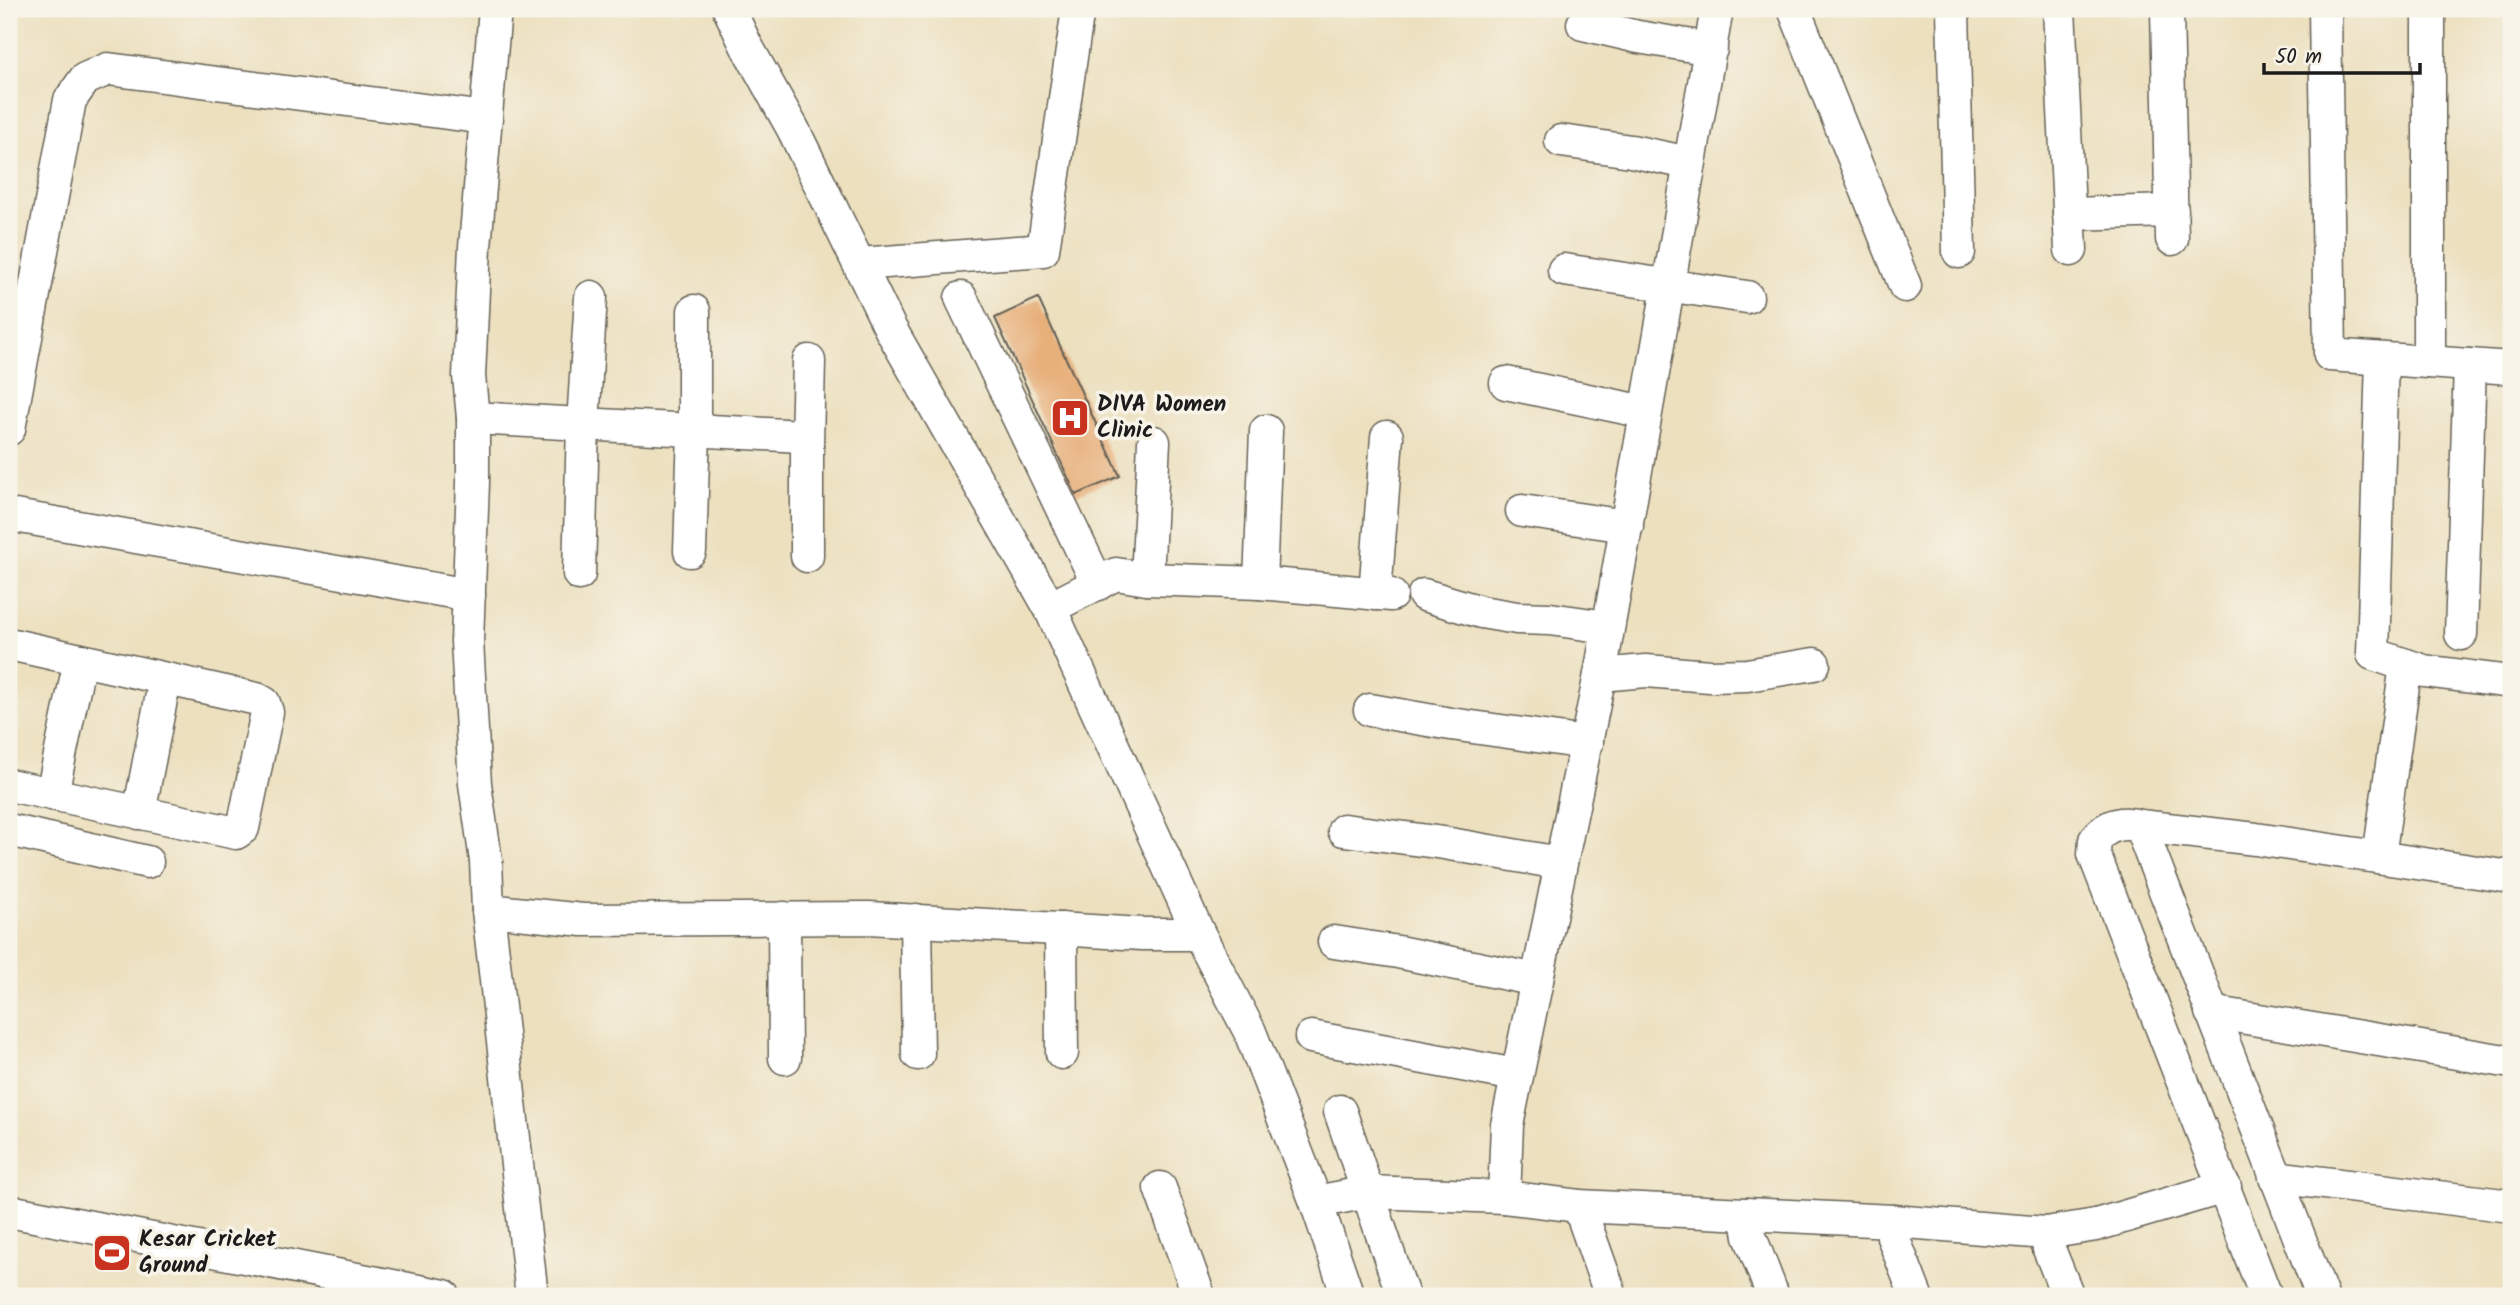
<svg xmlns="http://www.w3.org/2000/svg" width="2520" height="1305" font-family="Kalam,sans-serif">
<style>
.building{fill:#e7af79}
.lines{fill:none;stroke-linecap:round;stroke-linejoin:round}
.minor-casing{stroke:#656155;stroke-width:35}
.minor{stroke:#fff;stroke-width:32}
.labels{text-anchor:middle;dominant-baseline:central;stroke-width:7;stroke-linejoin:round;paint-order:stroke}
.poi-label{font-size:23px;font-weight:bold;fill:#1c1c1c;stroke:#f7f3e8;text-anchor:start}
</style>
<rect width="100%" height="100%" fill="#f7f3e8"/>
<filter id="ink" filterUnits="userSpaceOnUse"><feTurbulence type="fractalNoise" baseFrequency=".0143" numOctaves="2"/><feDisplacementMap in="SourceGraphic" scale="14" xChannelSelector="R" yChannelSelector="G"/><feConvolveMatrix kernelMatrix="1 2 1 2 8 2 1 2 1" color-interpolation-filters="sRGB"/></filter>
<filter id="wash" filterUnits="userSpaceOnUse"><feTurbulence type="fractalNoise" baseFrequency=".00686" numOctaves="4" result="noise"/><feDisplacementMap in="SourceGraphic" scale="28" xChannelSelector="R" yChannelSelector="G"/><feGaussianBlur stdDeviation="1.57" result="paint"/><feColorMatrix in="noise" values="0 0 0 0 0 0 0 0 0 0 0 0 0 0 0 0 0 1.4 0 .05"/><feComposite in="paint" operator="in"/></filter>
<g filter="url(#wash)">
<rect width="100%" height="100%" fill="#ece0bf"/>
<g id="blocks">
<path class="building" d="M1038,298L1120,476L1076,495L995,318Z"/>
</g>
</g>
<g filter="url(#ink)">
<use href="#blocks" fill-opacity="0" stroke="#656155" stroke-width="2"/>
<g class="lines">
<g class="minor-casing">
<g id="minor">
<path d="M495,9L475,247L469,376L473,418V482L467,641L475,784L486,861L488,910L583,920L869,918L1142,934H1199"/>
<path d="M729,9L746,45L793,129L890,328L1050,608L1199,934L1250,1032L1316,1202L1348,1296"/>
<path d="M1794,9L1905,286"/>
<path d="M1953,9L1959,252"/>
<path d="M2059,9L2071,250"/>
<path d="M2167,9L2172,239"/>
<path d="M2325,9L2330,355L2511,368"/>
<path d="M1583,24L1638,37L1711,49"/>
<path d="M1561,141L1631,151L1689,163"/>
<path d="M2069,214L2172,211"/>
<path d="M860,264L1043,250L1078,9"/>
<path d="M1564,270L1747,297"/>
<path d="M961,298L1098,584"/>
<path d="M2382,359L2373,654L2424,671L2511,682"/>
<path d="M2429,362V9"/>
<path d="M1506,383L1645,412"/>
<path d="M473,418L802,436L807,443V556"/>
<path d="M9,429L70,100L85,79L108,69L486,118"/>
<path d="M807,443L809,361"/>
<path d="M1522,511L1627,526"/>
<path d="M9,515L469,595"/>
<path d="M690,551L694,431V311"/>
<path d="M579,574L583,424L591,297"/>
<path d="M1147,579L1154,442"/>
<path d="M1260,583L1266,431"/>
<path d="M1375,594L1387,437"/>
<path d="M1424,595L1481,612L1517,618L1550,619L1607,627"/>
<path d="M1050,608L1116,574L1147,579L1260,583L1391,595"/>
<path d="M2461,634L2470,365"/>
<path d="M9,644L257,699L264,703L267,712L243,828L236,833L9,785"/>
<path d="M1600,675L1646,671L1710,676L1747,675L1814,664"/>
<path d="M1370,710L1451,724L1587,743"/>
<path d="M52,794L80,660"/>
<path d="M139,813L165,679"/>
<path d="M2140,826L2256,839L2511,877"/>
<path d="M9,830L147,862"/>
<path d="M1344,830L1444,843L1559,863"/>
<path d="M2379,857L2406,665"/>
<path d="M488,910L532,1296"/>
<path d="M784,918L785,1058"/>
<path d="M916,920L918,1054"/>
<path d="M1061,929L1062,1053"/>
<path d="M1334,942L1398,952L1537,980"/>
<path d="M2211,1012L2511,1062"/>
<path d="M1311,1037L1516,1075"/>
<path d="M1340,1111L1403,1296"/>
<path d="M2275,1177L2511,1206"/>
<path d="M1160,1188L1199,1296"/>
<path d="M1504,1197L1507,1125L1600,675L1717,9"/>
<path d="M1316,1202L1368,1192L1504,1197L1579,1206L1893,1221L2046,1233L2096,1225L2225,1187"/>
<path d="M1579,1206L1611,1296"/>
<path d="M9,1211L444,1296"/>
<path d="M1746,1214L1750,1236L1773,1296"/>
<path d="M1893,1221V1237L1916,1296"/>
<path d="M2046,1233L2049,1249L2068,1296"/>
<path d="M2266,1296L2094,854L2095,840C2107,825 2122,821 2140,826L2322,1296"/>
</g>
</g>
<use href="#minor" class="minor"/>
</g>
</g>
<defs>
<g id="hospital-square" transform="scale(2.0125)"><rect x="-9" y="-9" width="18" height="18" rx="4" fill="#c8321e" stroke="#f7f3e8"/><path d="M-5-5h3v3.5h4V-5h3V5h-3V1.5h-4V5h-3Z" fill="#fff"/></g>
<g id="stadium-square" transform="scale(2.0125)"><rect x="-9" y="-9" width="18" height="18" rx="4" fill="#c8321e" stroke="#f7f3e8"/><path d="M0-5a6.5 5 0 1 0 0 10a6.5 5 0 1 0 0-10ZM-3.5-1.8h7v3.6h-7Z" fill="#fff"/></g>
</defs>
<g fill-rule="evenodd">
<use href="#hospital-square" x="1070" y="418"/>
<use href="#stadium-square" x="112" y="1253"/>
</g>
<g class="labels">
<g class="poi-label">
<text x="1097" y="405">DIVA Women<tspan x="1097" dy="26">Clinic</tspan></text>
<text x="139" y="1240">Kesar Cricket<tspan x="139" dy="26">Ground</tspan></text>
</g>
</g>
<rect width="2520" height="1305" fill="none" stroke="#f7f3e8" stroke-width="35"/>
<path d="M2264 63v10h156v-10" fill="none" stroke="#1c1c1c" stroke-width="3.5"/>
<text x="2275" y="63" font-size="21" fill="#1c1c1c" stroke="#f7f3e8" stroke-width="5" paint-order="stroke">50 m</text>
</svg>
